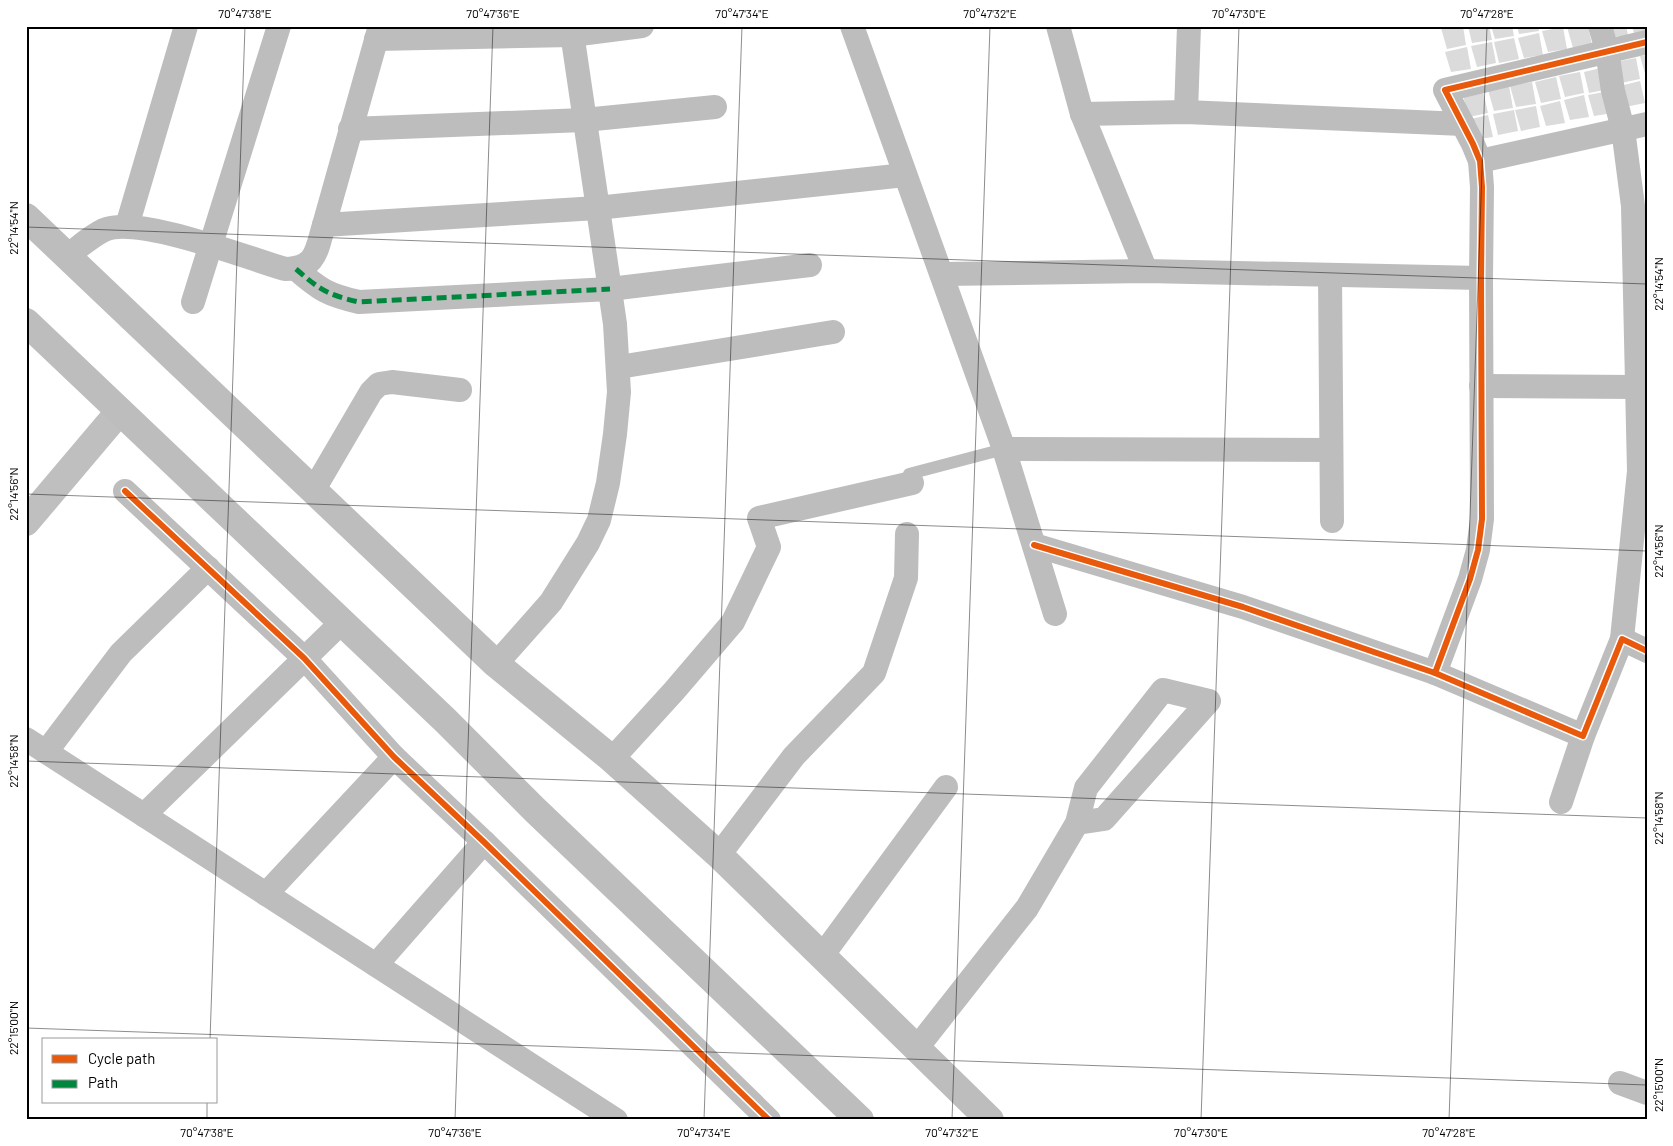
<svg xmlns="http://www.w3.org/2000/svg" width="1673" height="1146" font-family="Barlow,sans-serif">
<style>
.building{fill:#dbdbdb}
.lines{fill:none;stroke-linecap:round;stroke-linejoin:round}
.lane{stroke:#bdbdbd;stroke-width:12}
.street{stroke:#bdbdbd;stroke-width:24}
.secondary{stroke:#bfbfbf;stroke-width:28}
.highway{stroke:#bdbdbd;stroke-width:28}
.quiet{stroke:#00873e;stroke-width:5;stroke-dasharray:10 5;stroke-linecap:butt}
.cycleway-casing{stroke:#fff;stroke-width:9}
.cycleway{stroke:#e8590c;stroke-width:6}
.ticks{fill:none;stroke:#000;stroke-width:1;stroke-opacity:0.45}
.neatline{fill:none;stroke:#000;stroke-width:2}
.ticks-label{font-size:12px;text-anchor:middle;fill:#000}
</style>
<rect width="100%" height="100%" fill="#fff"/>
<g class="building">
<path d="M1449,26H1463L1466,45L1447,49L1441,28Z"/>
<path d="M1468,26H1489L1492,40L1472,43Z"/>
<path d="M1491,26H1512L1514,36L1495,39Z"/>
<path d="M1517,26H1538L1539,31L1519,34Z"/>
<path d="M1572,26H1588L1592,45L1573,48L1567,27Z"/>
<path d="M1605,26H1626L1628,35L1608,38Z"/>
<path d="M1632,26H1647V31L1634,33Z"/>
<path d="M1563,27L1567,49L1548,52L1542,31Z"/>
<path d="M1539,33L1543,55L1524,58L1518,38Z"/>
<path d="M1514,38L1519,59L1499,63L1494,42Z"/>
<path d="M1492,42L1496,63L1477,67L1471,46Z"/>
<path d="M1467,47L1471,69L1451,72L1445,52Z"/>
<path d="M1647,55V77H1646L1640,56Z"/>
<path d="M1636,58L1640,79L1621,83L1615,62Z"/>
<path d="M1605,67L1609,89L1589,93L1584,72Z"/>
<path d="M1580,72L1584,93L1565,97L1559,76Z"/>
<path d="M1556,77L1561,99L1541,103L1535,82Z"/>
<path d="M1640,81L1645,103L1625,107L1620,86Z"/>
<path d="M1532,82L1536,104L1516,107L1510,86Z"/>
<path d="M1509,86L1513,108L1494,111L1488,90Z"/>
<path d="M1483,91L1488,113L1469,117L1463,96Z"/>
<path d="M1609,91L1613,113L1594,116L1588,95Z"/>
<path d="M1584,95L1589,117L1570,120L1564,100Z"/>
<path d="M1560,101L1565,123L1546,126L1540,106Z"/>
<path d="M1536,106L1540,127L1521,131L1515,110Z"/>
<path d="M1514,110L1518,131L1498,135L1493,114Z"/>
<path d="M1488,115L1493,137L1473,140L1467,120Z"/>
</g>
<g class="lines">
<path class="lane" d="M909,474L1004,449"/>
<g class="street">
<path d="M852,26L1004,449L1055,614"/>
<path d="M1058,26L1082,114L1146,271"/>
<path d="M1600,26L1607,50L1613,91L1623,129L1633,206L1639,471L1622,639"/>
<path d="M376,39L572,35L642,26"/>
<path d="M1186,112L1189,26"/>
<path d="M1082,114L1186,112L1463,124"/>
<path d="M350,129L584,120L715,107"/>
<path d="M1480,161L1647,124"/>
<path d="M324,225L597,208L905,175"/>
<path d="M127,226L186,26"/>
<path d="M66,257C78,248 91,236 104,230C138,215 247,258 285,269C317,268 316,251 324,225L380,26"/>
<path d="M296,269C320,290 328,295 359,302L610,289L810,265"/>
<path d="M942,274L1146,271L1481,278"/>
<path d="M1330,275L1332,521"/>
<path d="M193,302L279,26"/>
<path d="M619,367L833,332"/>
<path d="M1481,386L1637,387"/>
<path d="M1004,449L1331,450"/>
<path d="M125,491L304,658L394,757L484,842L769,1120"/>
<path d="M313,491L371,392L379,384L392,382L460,390"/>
<path d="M1034,545L1243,607L1435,673L1583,736L1622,639L1647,651"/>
<path d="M496,664L551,602L588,543L599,520L608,483L615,434L619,392L615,324L571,26"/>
<path d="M1435,673L1470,579L1478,550L1482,519L1481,278L1482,187L1480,161L1473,144L1445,90L1647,42"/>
<path d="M26,739L616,1120"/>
<path d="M46,752L121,653L208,568"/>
<path d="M612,759L674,691L733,622L769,547L759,518L912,483"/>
<path d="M1561,802L1583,736"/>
<path d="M144,815L342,622"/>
<path d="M719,855L794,756L874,673L906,578L907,534"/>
<path d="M266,894L394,757"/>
<path d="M822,956L946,787"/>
<path d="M376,965L484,842"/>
<path d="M916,1049L1027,908L1077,823L1086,788L1163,690L1209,701L1104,819L1077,823"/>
<path d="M1620,1083L1647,1093"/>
</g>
<path class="secondary" d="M26,522L119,412"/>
<g class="highway">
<path d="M26,217L496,664L612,759L719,855L990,1120"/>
<path d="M26,322L445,720L535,810L860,1120"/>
</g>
<path class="quiet" d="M296,269C320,290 328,295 359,302L610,289"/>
<g class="cycleway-casing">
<g id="cycleway">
<path d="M125,491L304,658L394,757L484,842L769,1120"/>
<path d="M1034,545L1243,607L1435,673L1583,736L1622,639L1647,651"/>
<path d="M1435,673L1470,579L1478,550L1482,519L1481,278L1482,187L1480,161L1473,144L1445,90L1647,42"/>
</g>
</g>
<use href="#cycleway" class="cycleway"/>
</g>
<path class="ticks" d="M26,227L1647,284M26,494L1647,551M26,761L1647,818M26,1028L1647,1085M210,1040L245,26M207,1120V1102M455,1120L493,26M704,1120L742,26M952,1120L990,26M1201,1120L1239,26M1449,1120L1487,26"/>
<rect width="1673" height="1146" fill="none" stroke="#ffffff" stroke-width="55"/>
<rect x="42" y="1038" width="175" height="65" fill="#ffffff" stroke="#999999"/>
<rect x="52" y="1055" width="25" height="8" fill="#e8590c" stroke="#999999"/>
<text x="88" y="1064" font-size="15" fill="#000000">Cycle path</text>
<rect x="52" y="1080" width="25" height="8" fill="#00873e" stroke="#999999"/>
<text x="88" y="1088" font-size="15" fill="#000000">Path</text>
<rect x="28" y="28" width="1618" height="1090" class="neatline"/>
<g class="ticks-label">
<text x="245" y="18">70°47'38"E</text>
<text x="493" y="18">70°47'36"E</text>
<text x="742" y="18">70°47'34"E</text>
<text x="990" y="18">70°47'32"E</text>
<text x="1239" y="18">70°47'30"E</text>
<text x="1487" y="18">70°47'28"E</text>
<text transform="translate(14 228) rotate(-90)" y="4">22°14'54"N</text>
<text transform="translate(1659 284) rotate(-90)" y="4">22°14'54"N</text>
<text transform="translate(14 494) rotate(-90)" y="4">22°14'56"N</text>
<text transform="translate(1659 551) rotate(-90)" y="4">22°14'56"N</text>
<text transform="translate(14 761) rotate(-90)" y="4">22°14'58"N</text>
<text transform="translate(1659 818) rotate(-90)" y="4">22°14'58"N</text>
<text transform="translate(14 1028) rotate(-90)" y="4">22°15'00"N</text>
<text transform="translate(1659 1085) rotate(-90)" y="4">22°15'00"N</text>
<text x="207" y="1137">70°47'38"E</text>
<text x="455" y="1137">70°47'36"E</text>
<text x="704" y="1137">70°47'34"E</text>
<text x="952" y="1137">70°47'32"E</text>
<text x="1201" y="1137">70°47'30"E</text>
<text x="1449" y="1137">70°47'28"E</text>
</g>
</svg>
